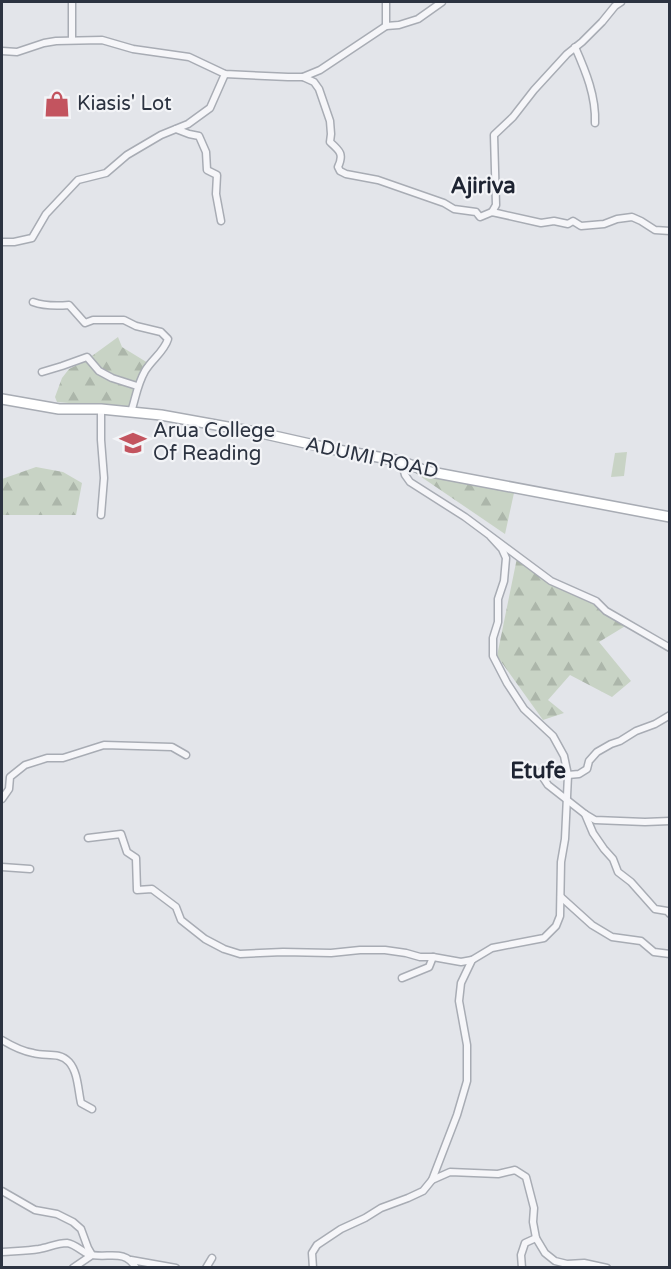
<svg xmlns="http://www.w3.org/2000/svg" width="671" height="1269" font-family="'Varela Round',sans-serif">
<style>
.green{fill:#c8d3c5}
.forest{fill:url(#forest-firs)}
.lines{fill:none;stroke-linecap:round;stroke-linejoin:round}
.street-casing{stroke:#a8acb4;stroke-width:9}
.secondary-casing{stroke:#a8acb4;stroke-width:12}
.street{stroke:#f6f6f9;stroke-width:6}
.secondary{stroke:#fff;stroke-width:9}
.labels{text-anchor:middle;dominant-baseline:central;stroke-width:4.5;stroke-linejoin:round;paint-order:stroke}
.poi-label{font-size:20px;fill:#2c3341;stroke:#f3f4f7;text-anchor:start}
.street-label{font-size:20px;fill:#2c3341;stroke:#f3f4f7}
.quarter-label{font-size:22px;font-weight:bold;fill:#1e2432;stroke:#f3f4f7}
</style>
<defs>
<pattern id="forest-firs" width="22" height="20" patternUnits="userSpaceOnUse" patternTransform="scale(1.5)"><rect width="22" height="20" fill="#c8d3c5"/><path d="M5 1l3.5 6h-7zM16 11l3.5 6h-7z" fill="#acb6aa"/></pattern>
</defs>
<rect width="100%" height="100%" fill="#e3e5ea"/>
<path class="green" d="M627,452L624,476L611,477L615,453Z"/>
<g class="forest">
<path d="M118,337L122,347L148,363L133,406L128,408L57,402L55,397L62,378L69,369L85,361Z"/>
<path d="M36,467L63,472L82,483L76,515H2V479Z"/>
<path d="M414,472L514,493L505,534Z"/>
<path d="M517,558L627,625L599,642L631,681L612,697L570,675L548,700L564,713L543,720L497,656Z"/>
</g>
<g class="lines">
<g class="street-casing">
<g id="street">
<path d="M72,2V40"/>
<path d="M386,2V26"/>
<path d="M575,47C586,72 596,96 595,123"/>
<path d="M2,51L17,52L44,43L56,41L102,40L133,49L189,57L225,74L288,77H303L320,70L386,26L399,25L418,19L442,2"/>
<path d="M303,77L314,82L319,89L330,121L331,134L330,142C340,151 344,154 338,167L340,171L346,174L378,180L444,203L454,209L476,212L480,217L492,212L541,223L554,221L568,224L573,221L581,226L604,224L617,219L632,217L641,221L655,230L670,231"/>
<path d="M176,129L189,134L199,136L206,152L207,170L217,175L216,194L221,221"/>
<path d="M492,212L496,205L494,135L513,117L534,90L567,54L582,42L602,22L615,6L621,2"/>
<path d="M2,242H14L32,238L46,214L78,180L106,173L127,155L161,135L188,124L210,108L225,74"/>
<path d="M33,302C44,306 58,306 69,305L85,323L93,320H124L136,326L161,332L168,339C164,352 152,359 145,371C137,385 136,397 131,412"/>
<path d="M42,372L62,366L87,357L99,371L112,378L137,386"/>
<path d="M401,461L405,475L410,482L465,517L551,581L596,601L606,611L670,648"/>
<path d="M101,515L104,478L101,440V409"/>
<path d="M670,715L655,724L636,731L620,741L611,744L597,752L589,761L587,769L579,774L568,775L542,771L540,773L548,785L585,814L593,833L604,849L613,859L618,872L631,882L655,909L667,911L670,914"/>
<path d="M2,799L9,789L10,777L25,765L47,758H63L104,745L172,747L186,755"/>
<path d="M585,814L595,820L645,822L670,821"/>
<path d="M88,838L121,834L127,852L136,858L137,890L152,889L176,907L181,920L205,939L224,949L240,954L283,952L331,953L360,950H385L406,953L420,957H433"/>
<path d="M2,867L30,869"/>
<path d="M561,897L592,925L612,937L641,941L654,952L670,954"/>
<path d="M402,978L429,967L433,957L461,962L472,960"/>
<path d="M2,1040C12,1046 21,1051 33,1053C45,1057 59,1051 69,1062C78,1072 78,1090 81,1103L92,1109"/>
<path d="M432,1180L457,1115L467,1081V1045L459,1001L461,983L472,960L492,948L544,938L556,926L560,916L561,862L565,839L568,775L564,756L553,736L524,709L507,683L493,656V638L498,622V599L504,581L506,558L502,549L491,537"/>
<path d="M2,1191L35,1210L57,1214L73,1222L81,1229L88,1248L92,1255L73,1268"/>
<path d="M2,1252C14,1251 27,1251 39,1249C49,1247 58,1243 67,1243C75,1244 81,1251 88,1254C106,1260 124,1247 136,1268"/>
<path d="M131,1260L176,1268"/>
<path d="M206,1268L212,1258"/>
<path d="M313,1268L312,1253L317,1245L341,1229L365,1218L381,1208L408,1198L423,1191L432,1180L450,1172L498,1174L515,1170L526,1177L534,1208L533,1222L536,1238L545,1253L555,1261L567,1264L584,1263L607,1268"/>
<path d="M522,1268L521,1255L525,1243L536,1238"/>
</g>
</g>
<g class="secondary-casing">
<path id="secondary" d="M2,399L59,409H101L161,415L261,433L332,449L401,461L426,471L670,517"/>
</g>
<use href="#street" class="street"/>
<use href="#secondary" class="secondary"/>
</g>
<defs>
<g id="shop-bare" transform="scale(2.07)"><path d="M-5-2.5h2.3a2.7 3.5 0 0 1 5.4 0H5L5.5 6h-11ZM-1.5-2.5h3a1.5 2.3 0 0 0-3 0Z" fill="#c3545f" stroke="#f3f4f7" stroke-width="2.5" paint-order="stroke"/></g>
<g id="school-bare" transform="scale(2.07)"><path d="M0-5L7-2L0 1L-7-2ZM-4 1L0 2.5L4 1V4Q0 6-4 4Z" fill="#c3545f" stroke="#f3f4f7" stroke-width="2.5" paint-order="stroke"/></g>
</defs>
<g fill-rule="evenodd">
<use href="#shop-bare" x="57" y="104"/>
<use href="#school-bare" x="133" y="443"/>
</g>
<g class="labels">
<g class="poi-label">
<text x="77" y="104">Kiasis' Lot</text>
<text x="153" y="431">Arua College<tspan x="153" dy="23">Of Reading</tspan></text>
</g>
<g class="street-label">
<text transform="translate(372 458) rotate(12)">ADUMI ROAD</text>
</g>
<g class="quarter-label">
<text x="483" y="186">Ajiriva</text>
<text x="538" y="771">Etufe</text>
</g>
</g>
<rect width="671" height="1269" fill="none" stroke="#2c3341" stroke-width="6"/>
</svg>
